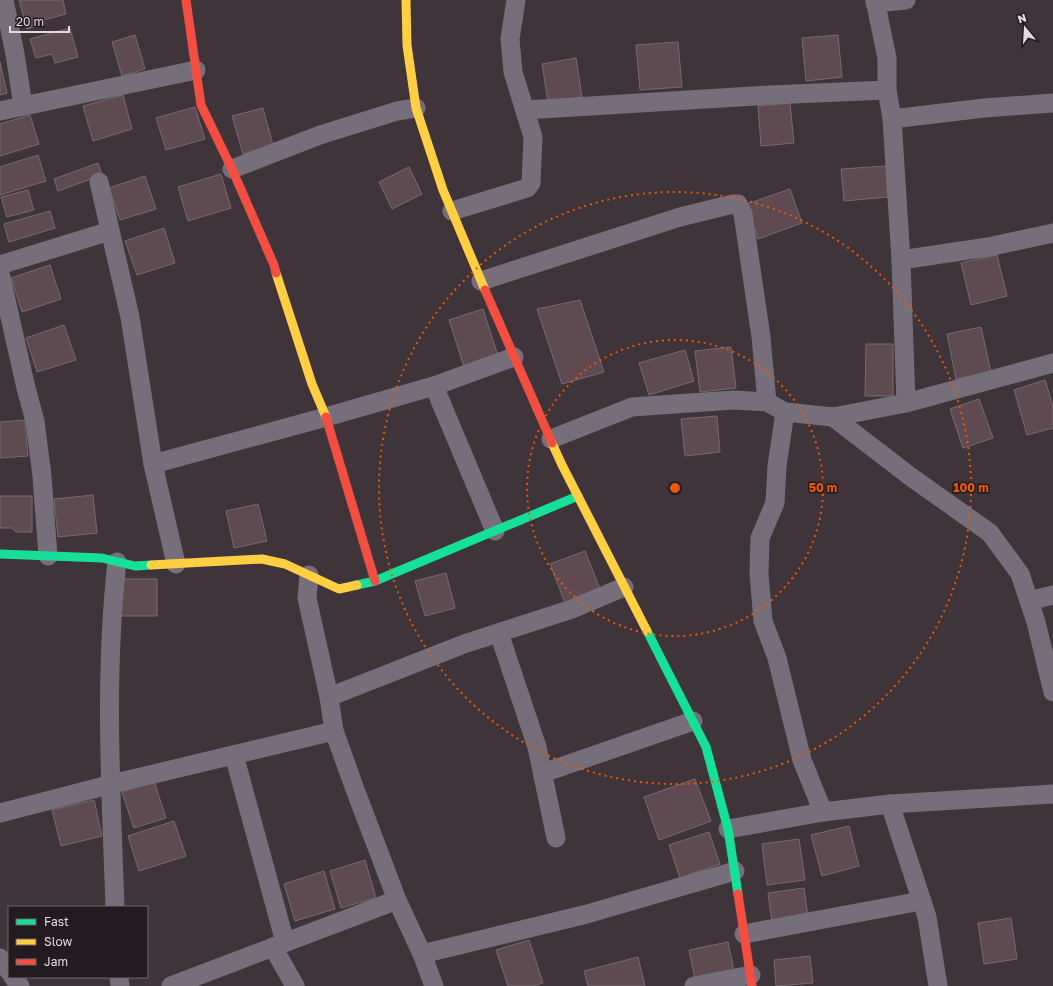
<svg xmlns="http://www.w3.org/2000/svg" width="1053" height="986" font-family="'Golos Text',sans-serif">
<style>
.building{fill:#5f4a51;stroke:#756c6e}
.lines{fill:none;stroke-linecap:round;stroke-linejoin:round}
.street{stroke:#776e7c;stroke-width:19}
.fast{stroke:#16e098;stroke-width:9}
.slow{stroke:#ffcf43;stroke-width:9}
.jam{stroke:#f24e42;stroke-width:9}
.ring{fill:none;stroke:#e8590c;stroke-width:2;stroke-dasharray:2 4}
.centre{fill:#e8590c;stroke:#231b20;stroke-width:2}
.ring-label{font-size:12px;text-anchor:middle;font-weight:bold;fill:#e8590c;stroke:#231b20;stroke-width:3;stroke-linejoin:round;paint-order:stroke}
</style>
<rect width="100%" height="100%" fill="#3e343a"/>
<g class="building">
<path d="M19,0H63L66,14L44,20L45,24L27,29Z"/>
<path d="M70,28L78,57L55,63L52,54L36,58L30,39Z"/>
<path d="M135,35L145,69L122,76L112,42Z"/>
<path d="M838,35L842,77L806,81L802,38Z"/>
<path d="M678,42L682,87L640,90L636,45Z"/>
<path d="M576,58L582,97L548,102L542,64Z"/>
<path d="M0,62L7,93L0,95Z"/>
<path d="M123,95L132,129L93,141L83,106Z"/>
<path d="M790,103L794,143L761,146L758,106Z"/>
<path d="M195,107L205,139L166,150L156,118Z"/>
<path d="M263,108L273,145L243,154L232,116Z"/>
<path d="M30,115L39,144L0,156V124Z"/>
<path d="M38,155L46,181L0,195V167Z"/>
<path d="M98,163L102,175L58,191L54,179Z"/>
<path d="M886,166L888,197L844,201L841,169Z"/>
<path d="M409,167L422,194L392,209L379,182Z"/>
<path d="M221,174L231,208L188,221L178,187Z"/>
<path d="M145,176L156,209L120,220L109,188Z"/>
<path d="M790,189L802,223L758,239L747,204Z"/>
<path d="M28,190L34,210L7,217L1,197Z"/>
<path d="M50,211L55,228L9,242L4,224Z"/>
<path d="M164,228L175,263L137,275L125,241Z"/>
<path d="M997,255L1007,296L971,305L961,263Z"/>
<path d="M50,265L61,299L22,312L11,278Z"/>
<path d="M580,300L604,372L562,384L537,309Z"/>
<path d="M483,309L498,356L464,367L449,320Z"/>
<path d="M64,325L76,360L37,372L26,338Z"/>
<path d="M981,327L991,372L956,379L947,334Z"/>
<path d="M866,344H893V396H865Z"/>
<path d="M731,347L736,388L700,392L695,351Z"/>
<path d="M685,350L694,381L649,395L639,363Z"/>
<path d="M1045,380L1053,406V428L1027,435L1014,390Z"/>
<path d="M979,399L993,438L963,448L950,409Z"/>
<path d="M717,416L720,452L685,456L681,419Z"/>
<path d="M25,420L28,456L0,458V422Z"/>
<path d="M93,495L97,533L58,537L54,499Z"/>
<path d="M0,496H32V532H16L12,528H0Z"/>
<path d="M258,504L267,541L234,548L226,511Z"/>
<path d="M585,551L600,589L565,603L550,564Z"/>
<path d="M446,573L455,608L425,616L415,581Z"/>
<path d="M121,579H157V616H120Z"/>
<path d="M695,779L711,821L659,840L644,797Z"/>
<path d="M154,781L166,818L134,828L122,792Z"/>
<path d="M94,800L102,836L61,846L52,810Z"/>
<path d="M174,821L186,856L139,871L128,836Z"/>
<path d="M849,826L859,866L822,876L811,835Z"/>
<path d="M709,832L720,864L680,878L669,845Z"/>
<path d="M799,839L805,880L767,885L762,844Z"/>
<path d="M365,860L376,898L341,908L330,871Z"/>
<path d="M324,871L335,909L295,921L284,884Z"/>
<path d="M804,888L808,917L772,922L768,893Z"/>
<path d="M1011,918L1017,959L984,964L978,923Z"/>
<path d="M529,940L543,983L533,986H508L496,950Z"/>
<path d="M728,942L734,971L695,979L689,950Z"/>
<path d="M810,956L813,983L776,986L774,960Z"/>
<path d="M638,957L645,986H588L584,971Z"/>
</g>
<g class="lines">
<g class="street">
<path d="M4,0L15,54L23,106"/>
<path d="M875,0L887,58V90L892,119L901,260L906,403"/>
<path d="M875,3L906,0"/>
<path d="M525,110L770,95L887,90"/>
<path d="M0,111L196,70"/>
<path d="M892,119L984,108L1053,103"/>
<path d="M232,169L320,135L397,111L416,108"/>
<path d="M99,182L130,317L153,464L176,564"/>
<path d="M452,211L527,188L531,183L533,137L513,72L510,39L516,0"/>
<path d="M901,260L988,247L1053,233"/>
<path d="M0,265L110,231"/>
<path d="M0,273L26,388L35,421L42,476L48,556"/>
<path d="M481,281L680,217L733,204H738L743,214L761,337L767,402"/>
<path d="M434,386L495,531"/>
<path d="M785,412L777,466L775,503L760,538L759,574L763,621L777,658L802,760L823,812"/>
<path d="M833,417L911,477L990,533L1020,574L1036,622L1053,692"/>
<path d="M551,439L632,407L733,400L767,402L785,412L833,417L906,403L1053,363"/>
<path d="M153,464L326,417L434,386L514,357"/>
<path d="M309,575L307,598L329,697L334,731L356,792L397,900L422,954L434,986"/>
<path d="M1029,601L1053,595"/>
<path d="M499,633L537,747L556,838"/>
<path d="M329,697L464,644L572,609L624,587"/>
<path d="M234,755L285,942"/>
<path d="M543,773L693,721"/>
<path d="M890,804L927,917L938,986"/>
<path d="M0,813L120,782L334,731"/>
<path d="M728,829L823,812L890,804L1053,794"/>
<path d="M115,907C111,792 104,677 117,562"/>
<path d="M744,934L921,901"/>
<path d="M273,947L295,986"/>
<path d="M422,954L587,914L735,871"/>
<path d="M0,958L9,971"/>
<path d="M13,977L20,986"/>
<path d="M119,977L120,986"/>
<path d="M171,986L397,900"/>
<path d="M694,986L751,975"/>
</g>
<g class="fast">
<path d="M0,554L102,558L135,566L151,565"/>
<path d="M357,585L375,581L578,496"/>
<path d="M647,631L706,747L728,829L738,894"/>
</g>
<g class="slow">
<path d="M406,0L407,45L416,108L443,190L485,290"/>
<path d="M276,273L312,384L326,417"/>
<path d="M552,443L562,465L647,631"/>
<path d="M151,565L262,559L285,564L339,589L357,585"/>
</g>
<g class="jam">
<path d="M186,0L201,105L232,169L274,265L276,273"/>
<path d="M485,290L552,443"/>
<path d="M326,417L375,581"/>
<path d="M738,894L752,986"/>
</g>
</g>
<g class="ring">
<circle cx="675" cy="488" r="148"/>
<circle cx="675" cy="488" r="296"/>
</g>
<circle cx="675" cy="488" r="6" class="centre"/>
<g class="ring-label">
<text x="823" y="492">50 m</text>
<text x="971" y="492">100 m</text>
</g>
<rect x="8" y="906" width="140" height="72" fill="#231b20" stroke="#71676d"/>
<rect x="16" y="919" width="20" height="6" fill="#16e098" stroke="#71676d"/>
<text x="44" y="926" font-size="12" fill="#e5d9e0">Fast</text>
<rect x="16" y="939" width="20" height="6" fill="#ffcf43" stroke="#71676d"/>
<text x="44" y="946" font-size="12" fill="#e5d9e0">Slow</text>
<rect x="16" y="959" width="20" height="6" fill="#f24e42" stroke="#71676d"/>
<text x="44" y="966" font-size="12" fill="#e5d9e0">Jam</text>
<g transform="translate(1025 28) rotate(342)" stroke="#231b20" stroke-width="3" paint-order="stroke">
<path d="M0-3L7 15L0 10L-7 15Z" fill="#e5d9e0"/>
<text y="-6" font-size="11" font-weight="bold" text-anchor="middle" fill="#e5d9e0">N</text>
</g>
<path d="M10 26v6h59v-6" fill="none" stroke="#e5d9e0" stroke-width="2"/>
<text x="16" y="26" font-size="12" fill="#e5d9e0" stroke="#231b20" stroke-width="3" paint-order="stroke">20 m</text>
</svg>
